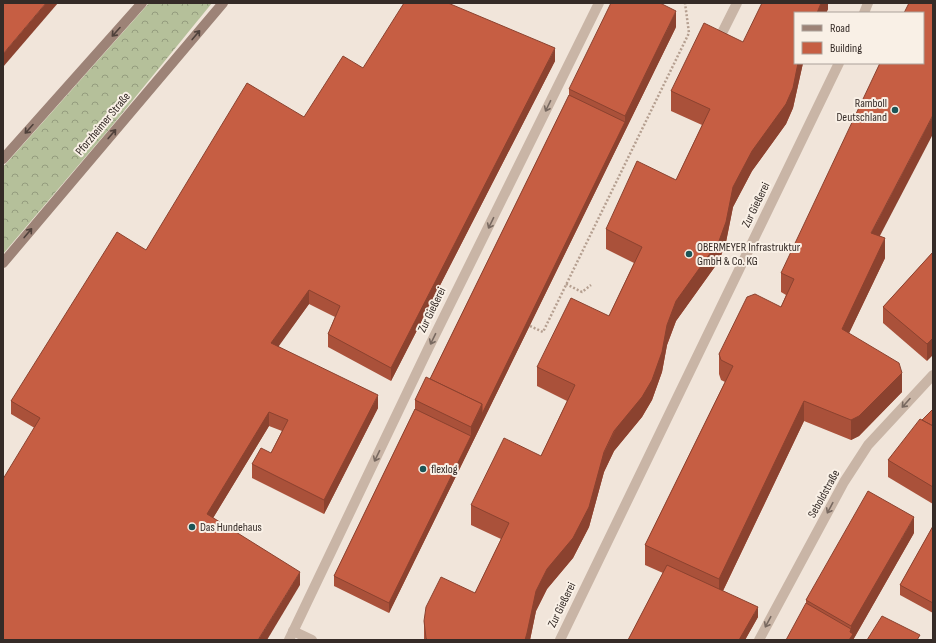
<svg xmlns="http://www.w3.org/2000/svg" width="936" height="643" font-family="'Sofia Sans Condensed',sans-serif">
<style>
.forest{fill:url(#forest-crowns)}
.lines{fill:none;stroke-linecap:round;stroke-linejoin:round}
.path{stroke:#b59f90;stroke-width:2.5;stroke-dasharray:2 2;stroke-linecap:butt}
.lane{stroke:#c9b5a6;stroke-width:10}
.street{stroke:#c9b5a6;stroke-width:10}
.secondary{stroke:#9d8377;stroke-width:10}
.wall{fill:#aa513a}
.shaded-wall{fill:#8b422f}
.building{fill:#c65e43;stroke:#8b422f}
.oneway{stroke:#4f413b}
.oneway2{stroke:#786960}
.poi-dot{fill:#1c5557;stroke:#f9f0e6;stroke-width:1.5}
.labels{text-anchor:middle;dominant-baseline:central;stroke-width:4;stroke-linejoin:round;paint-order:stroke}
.poi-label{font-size:12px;fill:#352b27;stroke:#f9f0e6;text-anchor:start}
.street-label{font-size:12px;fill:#352b27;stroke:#f9f0e6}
</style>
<defs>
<pattern id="forest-crowns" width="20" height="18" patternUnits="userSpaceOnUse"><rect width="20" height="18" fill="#b5c09a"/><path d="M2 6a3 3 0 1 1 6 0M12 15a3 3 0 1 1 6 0" fill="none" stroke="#949c7e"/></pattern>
</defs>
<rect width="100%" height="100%" fill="#f1e5da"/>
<path class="forest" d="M149,3H212L111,127L3,254V167Z"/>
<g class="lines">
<g class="path">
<path d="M566,284L582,292L591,285"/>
<path d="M530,326L543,332L689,33L685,3"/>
</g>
<g class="lane">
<path d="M864,13L868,3"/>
<path d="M718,41L737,3"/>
<path d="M293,631L312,640"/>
<path d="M289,640L428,349L599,3"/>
<path d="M560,640L839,63"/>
</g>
<path class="street" d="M759,640L844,482L868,445L933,375"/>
<g class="secondary">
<path d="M3,159L142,3"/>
<path d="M3,263L223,3"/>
</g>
</g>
<g class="wall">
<path d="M828,3V9L803,63L793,108L786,124L752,171L733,207L726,242L719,261L676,321L667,345L662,372L652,400L642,417L614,451L604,472L589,527L573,558L547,589L536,611L530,640H424V621L475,593L501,539L471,525V505L541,456L567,401L537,386V367L609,316L634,263L606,249V229L676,180L702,125L671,111V91L743,42Z"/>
<path d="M676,27L389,613L334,586V576L415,409V400L430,379L569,95V89Z"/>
<path d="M555,61L391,381L328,347V334L335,317L309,304L278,346L378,408L324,514L252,478V464L271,453L282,431L269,426L213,518L300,585L11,414V401L146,250L304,117L363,68Z"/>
<path d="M879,236L885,258L849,333L902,392L859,436L851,440L804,421L723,591L758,617L745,640H628L663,573L645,565V545L725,382L721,380L719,374V354L781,307L786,295L781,292V273Z"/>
<path d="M933,252L927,361L883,323V307Z"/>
<path d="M933,409V504L888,477V460L922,420Z"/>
<path d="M933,526V613L900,595V585Z"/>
<path d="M914,533L853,640L806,603V600Z"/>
</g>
<g class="shaded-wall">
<path d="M46,3H58L3,67V54Z"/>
<path d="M821,3H828V9L826,13H817Z"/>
<path d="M676,11V27L389,613V603L471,436V427L625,122V116Z"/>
<path d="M555,48V61L391,381V368Z"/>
<path d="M798,63H803L793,108L786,124L752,171L733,207L726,242L719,261L676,321L667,345L662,372L652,400L642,417L614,451L604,472L589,527L573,558L547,589L536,611L530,640H525L536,591L667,325L676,301L733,187Z"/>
<path d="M933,115V134L871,253V233Z"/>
<path d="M885,238V258L842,348V329Z"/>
<path d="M309,290V304L271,357V343Z"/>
<path d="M933,338V355L927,361V344Z"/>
<path d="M902,373V392L859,436L851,440V420Z"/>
<path d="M378,395V408L324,514V500Z"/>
<path d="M804,401V421L719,599V579Z"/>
<path d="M269,412V426L207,528V514Z"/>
<path d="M914,517V533L853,640H849L850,632L851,629V626Z"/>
<path d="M300,572V585L267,640H258Z"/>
<path d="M758,607V617L745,640H739Z"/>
</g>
<g class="building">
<path d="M3,3H46L3,54Z"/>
<path d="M404,3H448L555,48L391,368L328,334L340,306L309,290L271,343L378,395L324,500L252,464L261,448L271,453L288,420L269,412L207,514L300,572L258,640H3V479L40,418L11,401L117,232L146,250L247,83L304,117L343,56L363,68Z"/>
<path d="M611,3H660L676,11L625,116L569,89Z"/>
<path d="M762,3H821L817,13H795V63H798L793,88L786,104L752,151L733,187L726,222L719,241L676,301L667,325L662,352L652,380L642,397L614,431L604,452L589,507L573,538L547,569L536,591L527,633L525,640H427L426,638L424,621L426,607L441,577L475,593L509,523L471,505L504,438L541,456L575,385L537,367L571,298L609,316L642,247L606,229L637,161L676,180L710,109L671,91L704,23L743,42Z"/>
<path d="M909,3H933V115L871,233L885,238L842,329L899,363L902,373L859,416L851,420L804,401L719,579L645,545L733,366L721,360L719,354L747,297L755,294L781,307L794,279L781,273L880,63H923V13H904Z"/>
<path d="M569,95L625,122L482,414V404L430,379Z"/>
<path d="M933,252V338L927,344L883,307Z"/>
<path d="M426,377L482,404L471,427L415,400Z"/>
<path d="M415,409L471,436L389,603L334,576Z"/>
<path d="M933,409V426L922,420Z"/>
<path d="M920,419L933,426V487L888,460Z"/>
<path d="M868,491L914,517L851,626L806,600Z"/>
<path d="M933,526V603L900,585Z"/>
<path d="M667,565L758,607L739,640H628Z"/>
<path d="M806,603L851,629L850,632L853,634L849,640H786Z"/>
<path d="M882,616L920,635L917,640H867Z"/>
</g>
<defs><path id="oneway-shaft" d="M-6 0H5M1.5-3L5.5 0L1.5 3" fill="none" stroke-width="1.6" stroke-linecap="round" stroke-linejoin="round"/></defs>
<g class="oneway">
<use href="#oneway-shaft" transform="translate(116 32) rotate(132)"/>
<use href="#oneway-shaft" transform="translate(196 35) rotate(-50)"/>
<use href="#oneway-shaft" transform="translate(29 129) rotate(132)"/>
<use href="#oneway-shaft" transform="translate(112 134) rotate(-50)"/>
<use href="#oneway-shaft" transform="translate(28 233) rotate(-50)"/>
</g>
<g class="oneway2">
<use href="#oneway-shaft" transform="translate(548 106) rotate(116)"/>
<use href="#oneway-shaft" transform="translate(491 223) rotate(116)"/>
<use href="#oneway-shaft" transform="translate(433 339) rotate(116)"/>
<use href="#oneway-shaft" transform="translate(906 403) rotate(132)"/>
<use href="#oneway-shaft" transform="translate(377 456) rotate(116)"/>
<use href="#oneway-shaft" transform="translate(830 508) rotate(118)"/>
<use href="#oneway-shaft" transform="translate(768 622) rotate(118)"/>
</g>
<g class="poi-dot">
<circle cx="895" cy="110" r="4"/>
<circle cx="689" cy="254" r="4"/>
<circle cx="423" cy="469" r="4"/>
<circle cx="192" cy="527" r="4"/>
</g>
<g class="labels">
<g class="poi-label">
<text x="887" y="103" text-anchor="end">Ramboll<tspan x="887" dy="14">Deutschland</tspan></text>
<text x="697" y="247">OBERMEYER Infrastruktur<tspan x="697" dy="14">GmbH &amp; Co. KG</tspan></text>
<text x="431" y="469">flexlog</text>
<text x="200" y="527">Das Hundehaus</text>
</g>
<g class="street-label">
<text transform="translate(103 124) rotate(-50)">Pforzheimer Straße</text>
<text transform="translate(756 205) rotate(-64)">Zur Gießerei</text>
<text transform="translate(432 310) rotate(-64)">Zur Gießerei</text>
<text transform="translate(824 494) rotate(-61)">Seboldstraße</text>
<text transform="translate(562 605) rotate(-64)">Zur Gießerei</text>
</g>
</g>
<rect width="936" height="643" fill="none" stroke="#352b27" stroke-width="8"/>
<rect x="794" y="12" width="130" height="52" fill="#f9f0e6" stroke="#aba19a"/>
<rect x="802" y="25" width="20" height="6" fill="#9d8377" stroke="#aba19a"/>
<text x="830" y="32" font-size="12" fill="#352b27">Road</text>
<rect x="802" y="42" width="20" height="12" fill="#c65e43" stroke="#aba19a"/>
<text x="830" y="52" font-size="12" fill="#352b27">Building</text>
</svg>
